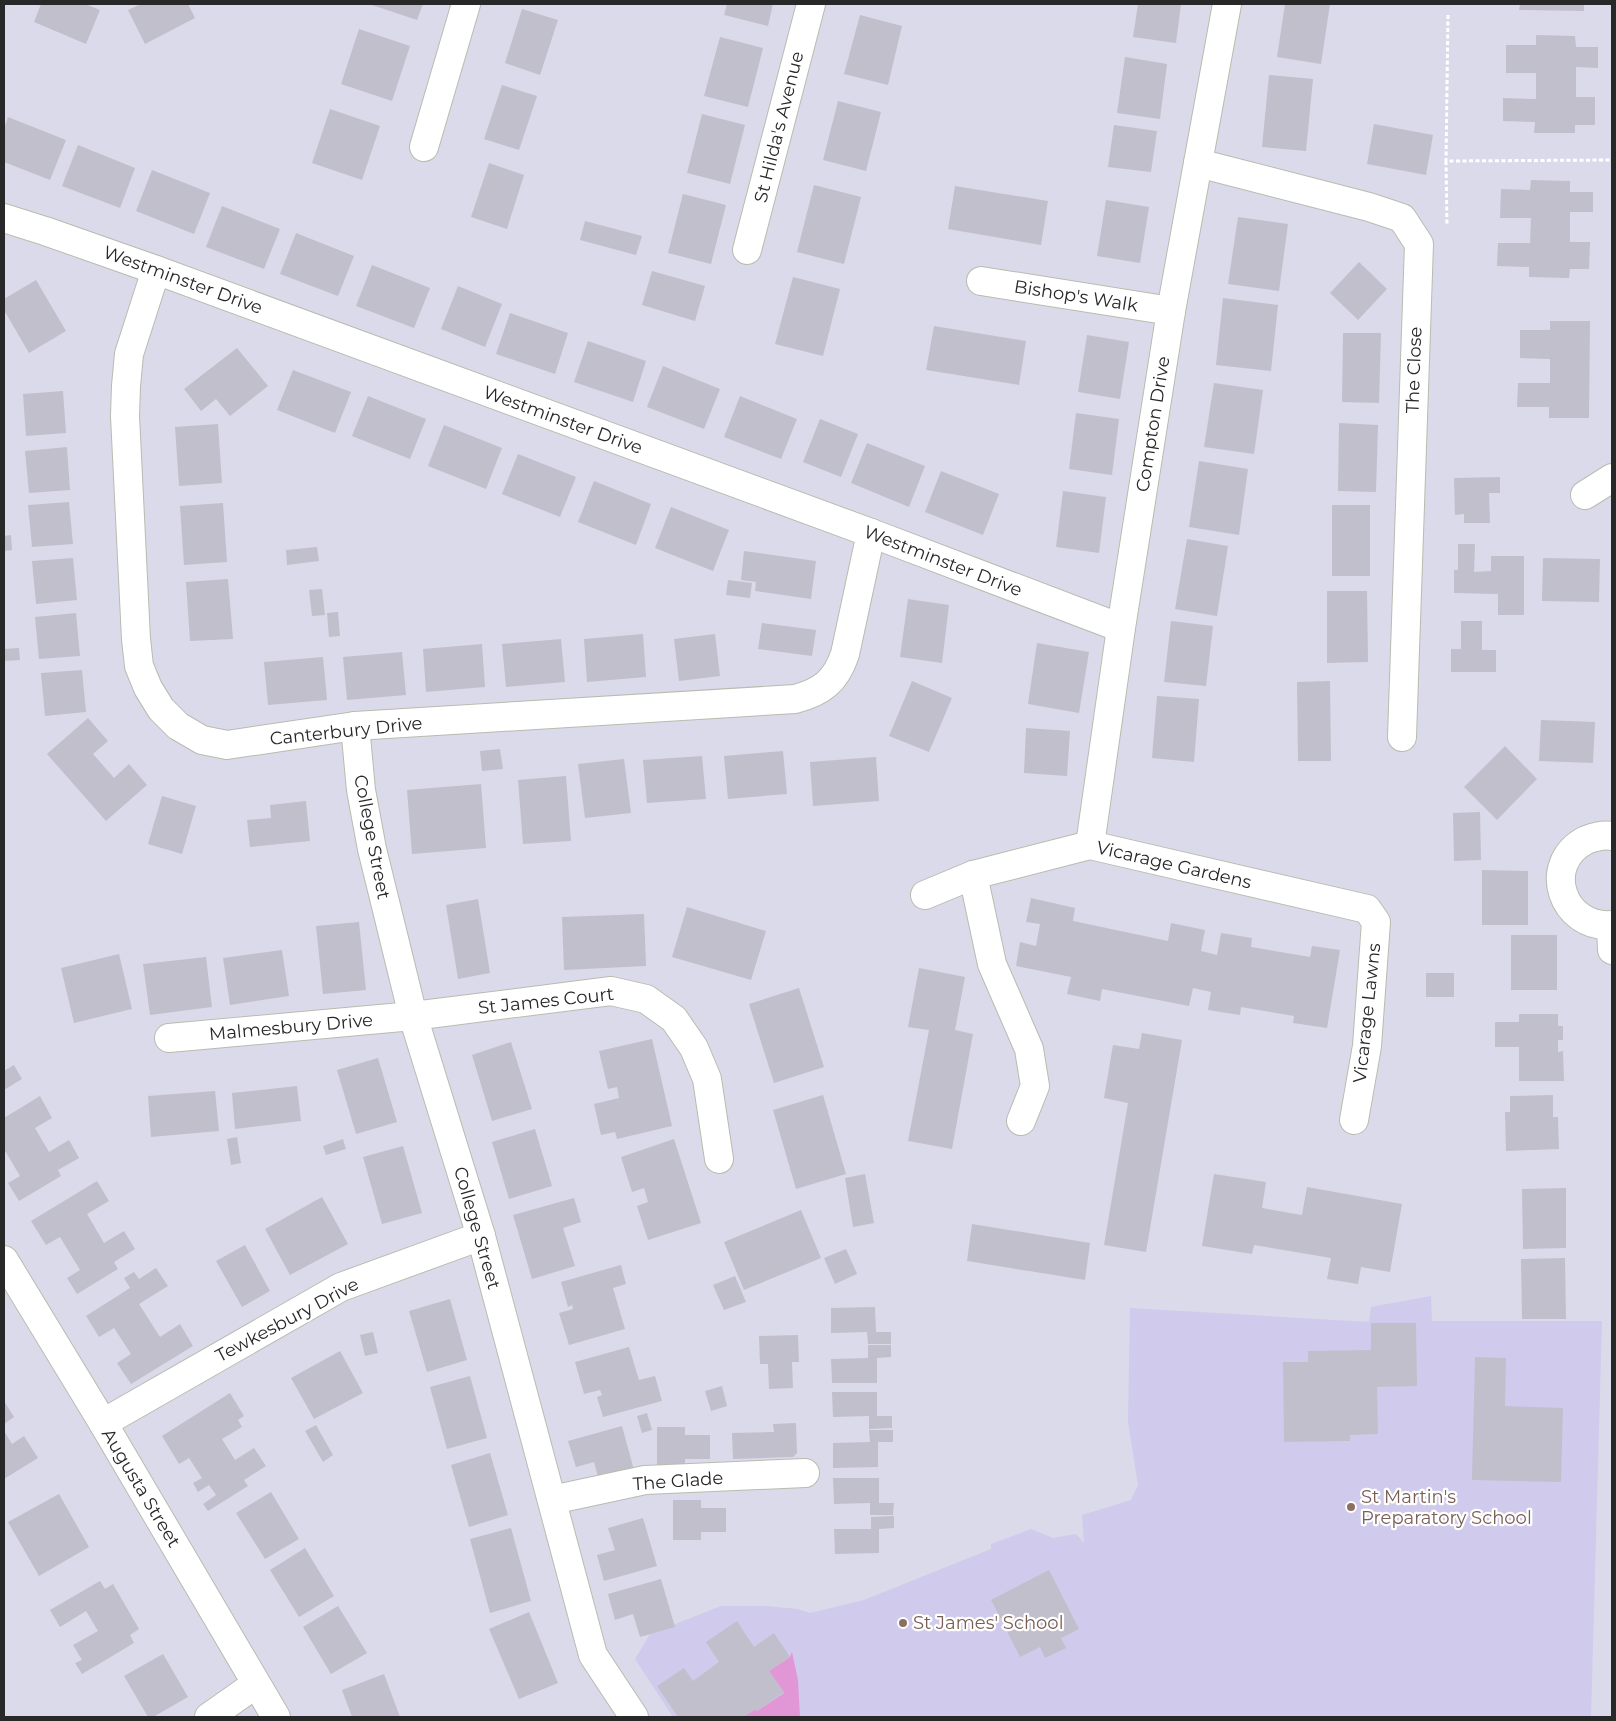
<svg xmlns="http://www.w3.org/2000/svg" width="1616" height="1721" font-family="Montserrat,sans-serif">
<style>
.education{fill:#d0caec}
.green{fill:#e197d5}
.building{fill:#c1bfcc}
.lines{fill:none;stroke-linecap:round;stroke-linejoin:round}
.minor-casing{stroke:#b8bcae;stroke-width:30}
.path{stroke:#fff;stroke-width:3;stroke-dasharray:4 2.5;stroke-linecap:butt}
.minor{stroke:#fff;stroke-width:28}
.education-dot{fill:#8d6e63;stroke:#fff;stroke-width:2}
.labels{text-anchor:middle;dominant-baseline:central;stroke-width:4.5;stroke-linejoin:round;paint-order:stroke}
.street-label{font-size:18px;fill:#282828;stroke:#fff}
.education-label{font-size:18px;fill:#785e54;stroke:#fff;text-anchor:start}
</style>
<rect width="100%" height="100%" fill="#dbdaeb"/>
<path class="education" d="M1431,1296L1432,1321H1602L1591,1717H673L635,1659L650,1634L721,1606H766L798,1609L810,1613L864,1600L991,1549V1544L1031,1529L1053,1538L1076,1534L1084,1543L1082,1515L1131,1500L1138,1485L1128,1422L1130,1308L1369,1322L1371,1307Z"/>
<path class="green" d="M792,1652L798,1680L800,1717H743L756,1709L757,1711L784,1693L769,1671L790,1657Z"/>
<g class="building">
<path d="M41,4H85L100,10L86,44L34,22Z"/>
<path d="M141,4H188L195,18L145,44L128,10Z"/>
<path d="M369,4H423L417,20Z"/>
<path d="M727,4H773L768,26L724,15Z"/>
<path d="M1138,4H1181L1176,43L1133,37Z"/>
<path d="M1285,4H1330L1321,64L1277,57Z"/>
<path d="M1520,4H1584V11L1519,10Z"/>
<path d="M522,9L558,20L540,75L505,63Z"/>
<path d="M860,15L902,26L888,85L844,74Z"/>
<path d="M359,29L410,46L392,101L341,84Z"/>
<path d="M1536,35L1575,36L1576,47H1598V68L1576,67V97H1595V125H1575V133H1534L1535,122L1503,121V98L1536,99V73H1506V45H1536Z"/>
<path d="M720,37L763,48L748,107L704,96Z"/>
<path d="M1125,57L1167,64L1160,119L1117,113Z"/>
<path d="M1269,75L1313,79L1306,151L1262,147Z"/>
<path d="M502,85L537,96L519,150L484,139Z"/>
<path d="M838,101L881,112L866,171L823,160Z"/>
<path d="M330,109L380,126L362,180L312,163Z"/>
<path d="M702,114L745,125L730,184L687,173Z"/>
<path d="M8,117L66,140L50,180L4,162V129Z"/>
<path d="M1374,124L1433,135L1426,175L1367,164Z"/>
<path d="M1114,125L1157,131L1151,172L1108,167Z"/>
<path d="M78,145L135,168L120,208L62,186Z"/>
<path d="M489,163L524,175L507,229L471,217Z"/>
<path d="M152,170L210,193L194,234L136,211Z"/>
<path d="M1531,180L1570,181V192H1593V212H1570V242H1590L1589,269H1570L1569,278L1529,277V267L1497,266L1498,243H1530L1531,218H1500L1501,189L1530,190Z"/>
<path d="M814,185L861,197L844,264L797,252Z"/>
<path d="M955,186L1048,201L1041,245L948,229Z"/>
<path d="M683,194L726,205L711,264L668,253Z"/>
<path d="M1106,200L1149,207L1140,263L1097,256Z"/>
<path d="M222,206L280,229L264,269L206,247Z"/>
<path d="M1238,217L1288,224L1279,291L1228,284Z"/>
<path d="M585,221L642,236L636,255L580,240Z"/>
<path d="M296,233L354,256L338,296L280,274Z"/>
<path d="M1359,262L1387,289L1358,320L1330,293Z"/>
<path d="M372,265L430,288L414,328L356,306Z"/>
<path d="M652,271L705,286L695,321L642,305Z"/>
<path d="M793,277L840,289L823,356L775,344Z"/>
<path d="M36,280L66,331L29,353L4,310V299Z"/>
<path d="M458,286L502,304L485,347L441,329Z"/>
<path d="M1223,298L1278,305L1271,371L1216,365Z"/>
<path d="M510,313L568,333L555,374L496,354Z"/>
<path d="M1550,321H1590L1589,418H1549V407H1517L1518,383H1550V359L1520,358V330H1550Z"/>
<path d="M934,326L1026,341L1019,385L926,370Z"/>
<path d="M1343,333H1381L1379,403L1342,402Z"/>
<path d="M1087,335L1129,342L1120,399L1078,392Z"/>
<path d="M588,341L646,361L633,402L574,382Z"/>
<path d="M237,348L268,386L230,416L216,399L201,411L184,389Z"/>
<path d="M663,366L720,389L704,429L647,407Z"/>
<path d="M293,370L351,392L335,433L277,410Z"/>
<path d="M1214,383L1263,390L1254,454L1204,447Z"/>
<path d="M63,391L66,433L26,436L23,394Z"/>
<path d="M368,396L426,419L410,459L352,436Z"/>
<path d="M740,396L797,419L781,459L724,437Z"/>
<path d="M1076,413L1119,419L1112,475L1069,469Z"/>
<path d="M820,419L858,434L841,477L803,462Z"/>
<path d="M1339,423L1378,425L1376,492L1338,491Z"/>
<path d="M218,424L222,483L179,486L175,427Z"/>
<path d="M444,425L502,448L486,489L428,466Z"/>
<path d="M867,443L925,466L909,507L851,483Z"/>
<path d="M67,447L70,490L29,493L25,451Z"/>
<path d="M518,454L576,477L560,517L502,494Z"/>
<path d="M1199,461L1248,469L1239,535L1189,527Z"/>
<path d="M941,471L999,494L983,535L925,512Z"/>
<path d="M1500,477V493H1489L1490,523H1464V514L1455,515L1454,478Z"/>
<path d="M594,481L651,504L636,545L578,522Z"/>
<path d="M1063,491L1106,497L1099,553L1056,547Z"/>
<path d="M69,502L73,544L32,547L28,505Z"/>
<path d="M223,503L227,562L184,565L180,506Z"/>
<rect x="1332" y="505" width="38" height="71"/>
<path d="M671,507L729,530L713,571L655,548Z"/>
<path d="M11,535L12,550L4,551V536Z"/>
<path d="M1187,539L1228,546L1217,616L1175,609Z"/>
<path d="M1458,544H1475L1474,572L1491,571V556H1524V615H1498V594L1454,593V570H1458Z"/>
<path d="M317,547L319,561L287,565L286,550Z"/>
<path d="M744,551L816,561L811,599L755,591L756,582L741,580Z"/>
<path d="M73,558L77,600L36,604L32,561Z"/>
<path d="M1543,558L1600,559L1599,602L1542,601Z"/>
<path d="M228,579L233,639L190,641L186,582Z"/>
<path d="M728,580L752,583L750,598L726,595Z"/>
<path d="M322,589L325,615L312,616L309,590Z"/>
<path d="M1327,591H1367L1368,662L1327,663Z"/>
<path d="M908,599L949,605L942,663L900,657Z"/>
<path d="M338,612L340,636L329,637L327,613Z"/>
<path d="M76,613L80,656L39,659L35,617Z"/>
<path d="M1171,621L1213,626L1206,686L1164,682Z"/>
<path d="M1461,621H1482V650H1496V672H1451V649H1461Z"/>
<path d="M762,623L816,630L812,656L758,649Z"/>
<path d="M643,634L646,677L587,682L584,639Z"/>
<path d="M715,634L720,676L679,681L674,639Z"/>
<path d="M561,639L565,682L506,687L502,644Z"/>
<path d="M1037,643L1089,652L1079,713L1028,704Z"/>
<path d="M482,644L485,687L426,692L423,649Z"/>
<path d="M19,648L20,660L4,661V649Z"/>
<path d="M402,652L406,695L347,700L343,657Z"/>
<path d="M323,657L327,700L268,705L264,662Z"/>
<path d="M82,670L86,712L45,716L41,673Z"/>
<path d="M912,681L952,698L929,752L889,736Z"/>
<path d="M1330,681L1331,761H1298L1297,682Z"/>
<path d="M1157,696L1199,699L1194,762L1152,758Z"/>
<path d="M88,718L108,741L93,754L114,778L129,764L147,785L106,821L47,754Z"/>
<path d="M1541,720L1595,722L1593,763L1539,761Z"/>
<path d="M1026,728L1070,731L1067,776L1024,773Z"/>
<path d="M1505,746L1537,779L1497,820L1464,787Z"/>
<path d="M500,749L503,769L482,771L480,751Z"/>
<path d="M783,751L787,794L728,799L724,756Z"/>
<path d="M702,756L706,799L647,803L643,760Z"/>
<path d="M876,757L879,801L813,806L810,762Z"/>
<path d="M624,759L631,813L585,818L578,764Z"/>
<path d="M566,776L571,841L523,844L518,780Z"/>
<path d="M481,784L486,848L412,854L407,790Z"/>
<path d="M162,796L196,806L182,854L148,844Z"/>
<path d="M306,801L310,841L250,847L247,820L271,818L270,805Z"/>
<path d="M1480,812L1481,860L1454,861L1453,813Z"/>
<path d="M1482,870L1528,871V925H1482Z"/>
<path d="M1031,898L1075,908L1073,921L1168,941L1171,923L1205,930L1201,951L1217,955L1221,933L1252,938L1251,947L1310,957L1312,946L1340,950L1327,1028L1293,1023L1294,1016L1241,1007L1240,1015L1208,1010L1211,992L1193,988L1189,1006L1102,989L1100,1001L1067,994L1071,977L1016,966L1020,942L1036,946L1040,924L1026,922Z"/>
<path d="M478,899L490,973L458,979L446,905Z"/>
<path d="M687,907L766,931L751,980L672,957Z"/>
<path d="M644,914L646,966L564,970L562,917Z"/>
<path d="M359,922L366,990L323,994L316,926Z"/>
<rect x="1511" y="935" width="46" height="55"/>
<path d="M282,950L289,996L230,1005L223,958Z"/>
<path d="M119,954L132,1009L74,1023L61,968Z"/>
<path d="M206,957L212,1007L150,1015L143,964Z"/>
<path d="M919,968L965,977L955,1030L973,1034L952,1149L908,1141L929,1030L908,1027Z"/>
<rect x="1426" y="973" width="28" height="24"/>
<path d="M799,988L824,1067L774,1083L749,1004Z"/>
<path d="M1519,1014H1558V1026H1563V1040H1558V1052L1563,1051L1564,1081H1519V1047H1495V1022H1519Z"/>
<path d="M1142,1033L1182,1040L1146,1252L1104,1245L1128,1103L1104,1098L1113,1045L1139,1049Z"/>
<path d="M652,1039L672,1126L617,1139L615,1132L601,1135L594,1104L619,1098L617,1087L608,1089L599,1051Z"/>
<path d="M511,1042L532,1109L492,1121L472,1055Z"/>
<path d="M378,1058L397,1122L356,1134L337,1070Z"/>
<path d="M14,1065L22,1079L4,1090V1071Z"/>
<path d="M297,1086L301,1121L235,1129L232,1093Z"/>
<path d="M215,1091L219,1131L151,1137L148,1096Z"/>
<path d="M823,1095L846,1174L796,1189L773,1110Z"/>
<path d="M1553,1095V1117H1558L1559,1149L1506,1151L1505,1112H1510V1096Z"/>
<path d="M40,1096L52,1118L35,1128L49,1152L69,1140L79,1158L58,1170L61,1176L19,1201L8,1183L20,1176L4,1149V1118Z"/>
<path d="M535,1129L552,1186L509,1199L492,1142Z"/>
<path d="M237,1137L241,1163L231,1165L227,1139Z"/>
<path d="M343,1139L346,1149L326,1155L323,1146Z"/>
<path d="M674,1139L701,1223L648,1240L637,1206L648,1202L644,1188L632,1192L621,1157Z"/>
<path d="M403,1146L422,1213L382,1224L363,1157Z"/>
<path d="M865,1174L874,1223L853,1227L845,1178Z"/>
<path d="M1214,1174L1266,1182L1262,1208L1302,1215L1307,1187L1402,1204L1390,1272L1361,1267L1358,1284L1327,1279L1331,1258L1254,1245L1252,1254L1202,1246Z"/>
<path d="M97,1181L109,1201L87,1214L104,1243L124,1231L135,1249L114,1262L118,1269L77,1294L67,1278L80,1270L60,1237L46,1245L31,1221Z"/>
<path d="M1566,1188V1248L1523,1249L1522,1189Z"/>
<path d="M322,1197L348,1244L290,1275L265,1229Z"/>
<path d="M574,1198L581,1222L563,1228L575,1266L532,1279L513,1215Z"/>
<path d="M801,1210L821,1258L744,1290L724,1242Z"/>
<path d="M972,1224L1090,1243L1085,1280L967,1261Z"/>
<path d="M245,1245L270,1291L242,1307L216,1261Z"/>
<path d="M846,1249L857,1274L835,1284L824,1258Z"/>
<path d="M1565,1258L1566,1319H1522L1521,1259Z"/>
<path d="M621,1265L626,1284L613,1288L625,1329L569,1345L559,1313L573,1309L572,1305L568,1307L561,1282Z"/>
<path d="M156,1268L168,1286L139,1304L160,1337L180,1324L193,1346L131,1384L117,1363L131,1354L114,1328L99,1337L86,1316L130,1288L124,1278L134,1272L139,1279Z"/>
<path d="M735,1276L746,1302L724,1310L713,1285Z"/>
<path d="M450,1299L467,1360L427,1372L409,1311Z"/>
<path d="M875,1307L876,1332H891V1344H868L867,1332L831,1333V1308Z"/>
<path d="M1371,1323H1416L1417,1386L1377,1387L1378,1434L1350,1435V1441L1284,1442L1283,1362H1308V1351L1371,1350Z"/>
<path d="M373,1332L378,1353L365,1356L360,1335Z"/>
<path d="M798,1335L799,1362H792L793,1388L769,1389L768,1364H760L759,1336Z"/>
<path d="M868,1345H891V1357L877,1358V1383H832L831,1359L868,1358Z"/>
<path d="M629,1347L639,1380L655,1376L662,1401L603,1417L597,1397L602,1395L600,1390L584,1394L575,1362Z"/>
<path d="M340,1351L363,1393L314,1419L291,1378Z"/>
<path d="M1475,1357L1506,1358L1505,1406L1563,1408L1561,1482L1472,1480Z"/>
<path d="M470,1376L487,1438L447,1449L430,1387Z"/>
<path d="M722,1386L727,1406L711,1411L705,1391Z"/>
<path d="M832,1392H877V1416H892V1428L869,1429V1416L833,1417Z"/>
<path d="M230,1393L244,1416L238,1420L242,1427L222,1439L235,1460L254,1448L266,1466L244,1480L248,1486L208,1511L203,1504L216,1495L209,1485L198,1492L193,1483L202,1478L189,1458L179,1464L162,1436Z"/>
<path d="M4,1401L14,1417L4,1424Z"/>
<path d="M647,1413L652,1430L642,1433L637,1416Z"/>
<path d="M796,1423L797,1453L793,1457L733,1459L732,1433L774,1432L773,1424Z"/>
<path d="M316,1425L333,1455L323,1462L305,1431Z"/>
<path d="M622,1426L635,1474L600,1484L594,1462L576,1467L568,1441Z"/>
<path d="M657,1427H685V1435H710V1459H685V1467H657Z"/>
<path d="M869,1430H893V1442H878V1467L833,1468V1443L870,1442Z"/>
<path d="M4,1431L12,1444L24,1436L38,1458L4,1479Z"/>
<path d="M490,1453L508,1515L469,1527L451,1465Z"/>
<path d="M833,1478H879V1503H894L893,1515H870V1503L834,1504Z"/>
<path d="M271,1492L299,1539L265,1559L236,1513Z"/>
<path d="M59,1494L89,1547L39,1576L8,1522Z"/>
<path d="M673,1500H701V1508H726V1532H701V1540H673Z"/>
<path d="M894,1516V1528L879,1529V1553L835,1554L834,1529H871V1517Z"/>
<path d="M643,1518L657,1566L604,1581L597,1555L615,1550L608,1528Z"/>
<path d="M511,1528L531,1601L490,1613L470,1539Z"/>
<path d="M305,1548L334,1596L299,1617L270,1570Z"/>
<path d="M1049,1570L1079,1629L1061,1638L1066,1648L1045,1658L1040,1647L1020,1657L991,1600Z"/>
<path d="M661,1579L675,1627L640,1637L633,1614L615,1620L608,1594Z"/>
<path d="M100,1581L105,1589L113,1584L139,1629L130,1635L134,1643L82,1674L75,1663L82,1660L73,1645L98,1631L86,1611L60,1627L50,1610Z"/>
<path d="M338,1606L367,1653L331,1674L303,1627Z"/>
<path d="M529,1612L558,1683L519,1699L489,1629Z"/>
<path d="M737,1621L754,1647L774,1633L790,1657L769,1671L784,1692L757,1711L756,1709L743,1717H678L657,1686L684,1668L693,1681L719,1662L706,1642Z"/>
<path d="M163,1654L188,1697L153,1717H148L124,1676Z"/>
<path d="M384,1674L400,1717H352L342,1690Z"/>
</g>
<g class="lines">
<g class="minor-casing">
<g id="minor">
<path d="M424,147L466,4"/>
<path d="M1198,163L1369,207L1402,218L1419,244L1402,737"/>
<path d="M4,218L45,231L156,270L871,533L1121,628"/>
<path d="M747,250L811,4"/>
<path d="M156,270L129,354L126,386L125,416L136,639L139,666L148,688L161,709L178,726L202,740L227,745L355,726L795,699C822,692 836,681 845,654L871,533"/>
<path d="M981,281L1171,311"/>
<path d="M1585,495L1612,478"/>
<path d="M355,726L361,790L372,849L413,1016L481,1236L593,1655L634,1717"/>
<path d="M1612,836C1603,834 1594,837 1586,840C1540,864 1562,929 1612,925"/>
<path d="M1090,845L1121,628L1171,311L1227,4"/>
<path d="M973,875L992,964L1029,1049L1035,1086L1021,1121"/>
<path d="M925,895L973,875L1090,845L1367,909L1376,922L1367,1046L1354,1120"/>
<path d="M1611,926L1612,950"/>
<path d="M169,1038L413,1016L611,991L646,999L674,1019L694,1048L707,1079L719,1159"/>
<path d="M4,1260L103,1423L276,1717"/>
<path d="M103,1423L341,1287L481,1236"/>
<path d="M552,1500L645,1480L805,1473"/>
<path d="M209,1717L256,1684"/>
</g>
</g>
<g class="path">
<path d="M1448,15L1446,161L1612,160"/>
<path d="M1446,161L1447,226"/>
</g>
<use href="#minor" class="minor"/>
</g>
<g class="education-dot">
<circle cx="1351" cy="1507" r="5"/>
<circle cx="903" cy="1623" r="5"/>
</g>
<g class="labels">
<g class="street-label">
<text transform="translate(779 127) rotate(-76)">St Hilda's Avenue</text>
<text transform="translate(183 280) rotate(20)">Westminster Drive</text>
<text transform="translate(1076 296) rotate(9)">Bishop's Walk</text>
<text transform="translate(1414 370) rotate(-88)">The Close</text>
<text transform="translate(563 420) rotate(20)">Westminster Drive</text>
<text transform="translate(1153 424) rotate(-81)">Compton Drive</text>
<text transform="translate(943 561) rotate(21)">Westminster Drive</text>
<text transform="translate(346 731) rotate(-6)">Canterbury Drive</text>
<text transform="translate(372 837) rotate(79)">College Street</text>
<text transform="translate(1174 865) rotate(13)">Vicarage Gardens</text>
<text transform="translate(546 1001) rotate(-6)">St James Court</text>
<text transform="translate(1367 1013) rotate(-84)">Vicarage Lawns</text>
<text transform="translate(291 1027) rotate(-5)">Malmesbury Drive</text>
<text transform="translate(477 1228) rotate(74)">College Street</text>
<text transform="translate(287 1320) rotate(-28)">Tewkesbury Drive</text>
<text transform="translate(678 1481) rotate(-4)">The Glade</text>
<text transform="translate(141 1488) rotate(59)">Augusta Street</text>
</g>
<g class="education-label">
<text x="1361" y="1497">St Martin's<tspan x="1361" dy="21">Preparatory School</tspan></text>
<text x="913" y="1623">St James' School</text>
</g>
</g>
<rect width="1616" height="1721" fill="none" stroke="#282828" stroke-width="10"/>
</svg>
